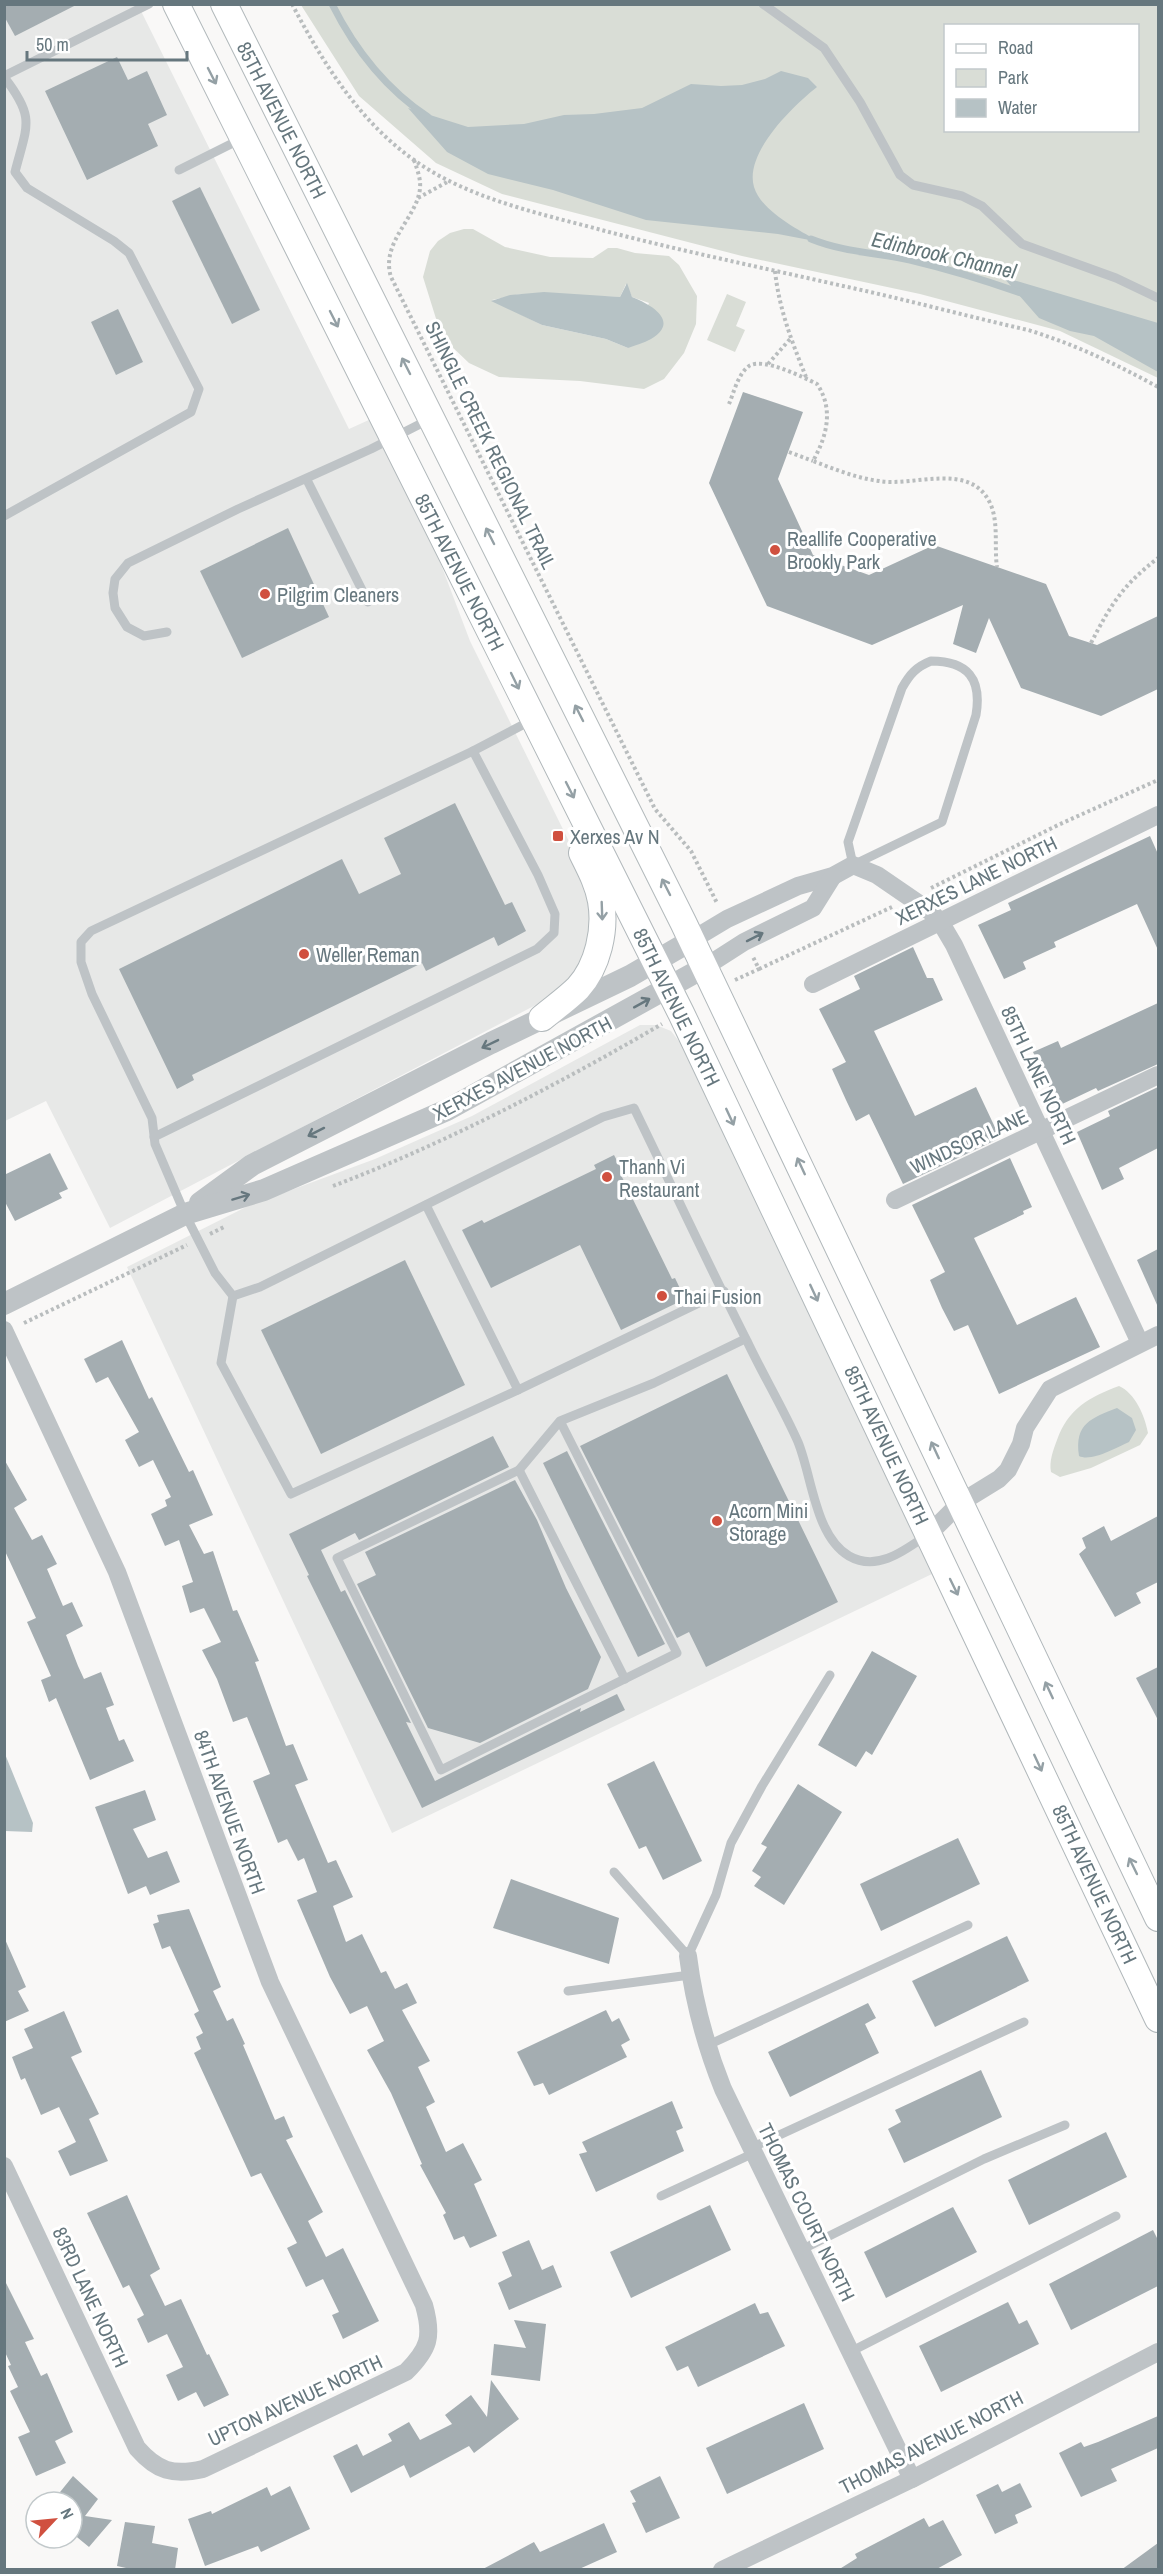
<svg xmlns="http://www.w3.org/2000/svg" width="1163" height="2574" font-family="'Archivo Narrow',sans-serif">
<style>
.built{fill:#e7e8e7}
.green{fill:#d9ddd6;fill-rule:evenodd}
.water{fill:#b6c2c5}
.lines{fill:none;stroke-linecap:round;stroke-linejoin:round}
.stream{stroke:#b6c2c5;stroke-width:7}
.building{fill:#a4adb1}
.secondary-casing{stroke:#b1b8bb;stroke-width:28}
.path{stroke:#b9bdbe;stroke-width:4;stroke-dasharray:3 3;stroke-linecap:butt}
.service{stroke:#bec3c6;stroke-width:9}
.minor{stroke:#bec3c6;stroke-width:18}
.tertiary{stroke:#bec3c6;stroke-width:22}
.secondary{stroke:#fff;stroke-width:26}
.oneway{stroke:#94a0a5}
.oneway2{stroke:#66777e}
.poi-dot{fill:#d0503f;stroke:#fff;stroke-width:2}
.labels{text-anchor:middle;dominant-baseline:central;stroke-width:6;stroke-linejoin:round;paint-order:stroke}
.street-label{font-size:20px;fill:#66777e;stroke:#fff}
.poi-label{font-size:20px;fill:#66777e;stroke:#fff;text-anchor:start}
.water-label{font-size:21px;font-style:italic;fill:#627578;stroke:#fff}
</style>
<rect width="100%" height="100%" fill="#f9f8f7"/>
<g class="built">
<path d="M5,5H138L349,429L371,419L434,546L470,641L591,886L596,923L585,954L566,984L551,997L110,1228L46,1101L5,1121Z"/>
<path d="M640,1025H656L671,1031L685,1049L932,1574L392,1833L127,1267L248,1206L375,1159L472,1116Z"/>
</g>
<g class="green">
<path d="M301,5H1158V378L1060,331L920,294L742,256L502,194L436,163L359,96ZM946,26H1138V130H946Z"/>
<path d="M464,229H473L505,247L550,257L593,258L608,248H617L635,253L669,256L679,265L697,296L696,324L684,353L664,379L644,389L580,381L499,377L469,363L447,342L438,325L423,277L430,251L438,241L450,233ZM626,284L632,297L649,303L628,348L606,339L542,325L492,300L520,294L620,297Z"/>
<path d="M727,294L746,302L736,326L745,330L735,352L707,340Z"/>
<path d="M1119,1386C1135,1393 1145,1416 1148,1433L1140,1445L1091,1468L1060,1477L1051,1472C1049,1461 1053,1451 1057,1440C1068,1409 1089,1397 1119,1386Z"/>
</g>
<g class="water">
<path d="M781,71L808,78L817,87C793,106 744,153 754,187C761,211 800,231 820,242L778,234L646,220L553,190L488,174L447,152L408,108L468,127L524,124L564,115L594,114L642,108L691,84L721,86L742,85L765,79Z"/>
<path d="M1003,277L1158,323V372L1094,336L1070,331L1039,318Z"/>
<path d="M627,283L632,297C650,304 681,321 651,339C644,343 635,345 628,348L606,339L542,325L491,301L510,295L544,292L620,297Z"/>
<path d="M1117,1408L1132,1418L1136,1430L1129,1442C1116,1448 1091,1462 1079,1456C1074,1423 1092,1418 1117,1408Z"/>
<path d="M5,1754L33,1823L32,1832L5,1831Z"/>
</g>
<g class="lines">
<g class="stream">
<path d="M332,4C355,50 386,89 428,117"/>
<path d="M811,239C843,252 877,253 910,260C948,269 984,280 1021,293"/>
</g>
</g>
<g class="building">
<path d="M4,4H78L15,36L4,16Z"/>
<path d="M117,57L128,80L147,71L167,115L148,124L158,146L87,180L45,91Z"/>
<path d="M200,187L260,310L232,324L172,201Z"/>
<path d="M118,309L143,362L116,375L91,322Z"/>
<path d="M743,392L803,412L778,479L813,555L869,575L934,545L1046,584L1069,636L1097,645L1158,616V689L1101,716L1021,688L989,618L976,653L953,644L963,605L872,645L767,606L709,483Z"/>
<path d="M288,528L329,617L242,658L200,571Z"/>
<path d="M455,803L505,905L512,902L526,931L498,946L494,937L426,971L422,963L192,1075L194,1080L177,1089L119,969L342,859L359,894L401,874L384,838Z"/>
<path d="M1150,836L1158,854V950L1137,904L1054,942L1056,947L1023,962L1026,969L1004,979L978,925L1011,910L1008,903Z"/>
<path d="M913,947L927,978H933L943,1000L874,1031L915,1116L976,1087L1000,1138L903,1184L869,1114L856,1121L846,1100L832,1069L846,1062L819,1009L860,989L854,976Z"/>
<path d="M1158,1003V1064L1098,1091L1096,1088L1058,1106L1033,1052L1058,1041L1061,1048Z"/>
<path d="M1158,1087V1148L1119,1168L1124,1179L1102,1190L1077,1132L1110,1116L1108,1111Z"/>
<path d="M50,1153L68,1189L59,1193L62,1198L15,1221L4,1200V1175Z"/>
<path d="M614,1155L625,1176L622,1177L672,1279L675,1278L685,1299L621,1330L580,1245L491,1288L462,1230L482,1220L484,1223L596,1169L594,1165Z"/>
<path d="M1010,1158L1032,1207L1023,1211L1024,1214L974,1238L1017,1325L1076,1297L1100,1347L999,1394L968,1325L954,1331L942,1308L930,1280L945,1272L912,1205Z"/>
<path d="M1158,1249V1307L1137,1260Z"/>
<path d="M405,1260L465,1385L321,1454L261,1330Z"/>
<path d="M122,1340L149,1399L152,1397L189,1472L193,1470L213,1515L189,1525L204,1554L213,1551L233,1611L237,1610L259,1661L255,1662L286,1746L293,1744L308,1780L295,1785L328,1863L336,1860L353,1897L333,1906L346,1942L362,1934L381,1973L386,1971L395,1989L407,1983L417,2003L402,2010L430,2061L418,2067L435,2102L426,2107L446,2152L463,2143L482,2180L474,2184L497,2236L470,2248L464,2236L454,2240L443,2215L446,2213L420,2165L422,2164L391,2093L367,2050L384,2041L367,2006L350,2014L330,1977L297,1900L317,1892L304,1858L298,1861L287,1839L278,1843L253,1781L270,1774L247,1717L233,1722L217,1679L202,1650L221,1642L204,1608L190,1613L182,1586L193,1582L179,1540L165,1546L151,1514L167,1506L165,1500L171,1497L153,1460L139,1467L125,1440L139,1432L108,1377L96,1383L84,1359Z"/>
<path d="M727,1374L838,1602L706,1667L689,1632L677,1638L580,1446Z"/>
<path d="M493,1436L509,1467L359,1540L355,1533L321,1550L341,1592L345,1590L411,1723L406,1722L435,1781L581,1708L580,1712L617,1694L625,1710L422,1808L307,1576L309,1575L289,1534Z"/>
<path d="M567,1451L665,1644L638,1657L543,1463Z"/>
<path d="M4,1459L27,1500L14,1508L32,1540L42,1535L57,1564L47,1569L63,1606L72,1602L83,1626L66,1635L78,1666L84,1679L101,1672L114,1705L106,1708L119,1741L124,1739L134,1761L90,1780L56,1698L49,1702L41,1680L51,1676L27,1622L36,1618L4,1549Z"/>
<path d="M515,1480L537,1520L566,1588L601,1657L588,1689L480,1743L428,1728L357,1584L376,1575L365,1552Z"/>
<path d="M1158,1516V1582L1136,1593L1141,1603L1115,1617L1079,1554L1086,1548L1082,1538L1104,1526L1111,1541Z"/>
<path d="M872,1651L917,1676L872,1755L866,1751L856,1767L818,1745Z"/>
<path d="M1158,1667V1720L1136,1678Z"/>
<path d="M654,1761L702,1861L663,1880L646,1846L639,1849L607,1784Z"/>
<path d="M798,1784L842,1812L784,1905L754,1886L761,1877L752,1871L767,1847L761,1844Z"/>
<path d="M145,1790L156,1820L133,1829L148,1858L167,1851L180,1882L150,1895L146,1886L128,1894L95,1807Z"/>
<path d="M958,1838L980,1884L881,1931L860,1884Z"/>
<path d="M511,1879L619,1918L609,1964L493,1928Z"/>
<path d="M189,1909L221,1987L213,1991L227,2021L233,2018L245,2044L243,2045L275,2120L284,2116L293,2137L286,2140L323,2212L308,2221L326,2257L343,2248L379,2321L343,2339L332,2315L339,2312L323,2279L306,2287L287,2248L297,2243L261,2173L251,2177L194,2053L201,2049L196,2037L203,2033L194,2014L199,2011L170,1946L162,1949L153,1924L159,1922L157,1915Z"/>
<path d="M1007,1936L1029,1981L935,2027L912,1981Z"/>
<path d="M4,1937L26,1987L18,1991L29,2011L4,2022Z"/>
<path d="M868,2003L876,2018L865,2024L879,2053L790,2097L768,2052Z"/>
<path d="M606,2010L612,2022L619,2018L630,2040L621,2045L627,2057L549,2095L543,2083L534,2086L517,2052Z"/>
<path d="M64,2011L82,2052L71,2057L99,2114L89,2119L108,2161L70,2176L58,2151L76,2142L59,2107L41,2115L25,2078L21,2080L12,2057L33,2048L24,2029Z"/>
<path d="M981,2070L1002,2117L904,2163L888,2129L901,2122L895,2110Z"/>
<path d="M672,2101L683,2128L676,2131L684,2151L596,2192L579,2154L587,2152L582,2142Z"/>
<path d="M1106,2132L1127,2177L1029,2225L1008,2180Z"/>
<path d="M127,2195L160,2269L150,2275L165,2306L181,2299L207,2355L209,2354L229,2395L204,2407L196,2392L178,2401L166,2375L183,2367L167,2334L148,2343L137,2319L144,2315L129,2285L123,2288L87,2213Z"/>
<path d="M710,2205L731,2250L631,2298L610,2252Z"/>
<path d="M953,2207L977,2252L886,2298L864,2252Z"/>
<path d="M1153,2230L1158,2240V2286L1071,2330L1049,2284Z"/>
<path d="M529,2240L542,2270L553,2265L562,2287L509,2310L498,2283L512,2276L502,2252Z"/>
<path d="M4,2279L34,2339L25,2342L41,2376L47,2373L73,2432L55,2441L66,2463L36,2476L18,2437L30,2432L10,2391L18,2387L8,2366L11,2365L4,2350Z"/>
<path d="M1008,2302L1019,2324L1027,2320L1039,2344L941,2392L919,2346Z"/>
<path d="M755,2303L760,2314L768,2312L785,2346L698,2387L688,2366L677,2371L665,2347Z"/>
<path d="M514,2320L546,2324L540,2381L491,2375L494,2344L526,2348Z"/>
<path d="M491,2380L519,2419L474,2453L469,2446L410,2478L404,2465L351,2493L333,2456L357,2444L363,2456L392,2441L388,2434L409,2422L420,2440L452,2424L445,2415L471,2395L487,2417Z"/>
<path d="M804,2403L824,2449L727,2494L706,2448Z"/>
<path d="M1158,2416V2448L1111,2469L1117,2481L1081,2497L1059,2453L1081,2442L1084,2447L1098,2442Z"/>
<path d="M73,2476L98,2499L85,2516L112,2520L89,2547L72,2533V2502H52Z"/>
<path d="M660,2476L680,2518L646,2533L632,2503L636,2502L630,2491Z"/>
<path d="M1020,2483L1032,2507L1015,2515L1018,2523L995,2534L976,2495L998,2484L1002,2492Z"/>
<path d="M290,2486L310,2529L261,2552L258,2546L205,2566L188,2519L211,2511L212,2514L267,2487L271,2496Z"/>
<path d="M924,2518L929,2527L943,2520L962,2555L935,2570H838L857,2558L855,2554Z"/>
<path d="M125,2522L155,2526L152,2543L178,2548L175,2570H135L117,2566Z"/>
<path d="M604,2523L617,2552L577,2570H481L534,2542L540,2552Z"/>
<path d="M1158,2543V2570H1121Z"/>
</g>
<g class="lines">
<g class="secondary-casing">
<g id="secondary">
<path d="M176,4L681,1013L1158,2019"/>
<path d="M224,4L683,922L1158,1918"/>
<path d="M542,1018C554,1008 567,999 578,988C598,966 606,930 601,901C598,884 590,869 582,853"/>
</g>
</g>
<g class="path">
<path d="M292,4C323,63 359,121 414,160C470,200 543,214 609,232C686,252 764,268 843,286C904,299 966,316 1028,330C1074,344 1116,364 1158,387"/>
<path d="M414,160C417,169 421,179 420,188C418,217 380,242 391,277L655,809L691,851L717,903"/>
<path d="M418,198L449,181"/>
<path d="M775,271C779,309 792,342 806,377"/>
<path d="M768,364L791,338"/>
<path d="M729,404C734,392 738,374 749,366C763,357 803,377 817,384C834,409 827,436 813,461C834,469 856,478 879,481C914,487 970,461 990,503C999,522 994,547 997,567"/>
<path d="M789,452L813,461"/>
<path d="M1091,643C1111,604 1123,585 1158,558"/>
<path d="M931,888L1058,825L1158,780"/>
<path d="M759,969L892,907"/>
<path d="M735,980L759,969L753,957"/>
<path d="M333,1186C446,1143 557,1085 662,1024"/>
<path d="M210,1234L224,1227"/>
<path d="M24,1323L187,1245"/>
</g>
<g class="service">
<path d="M763,4L824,48L860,102L900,175L913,185L962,196L982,206L1022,244L1116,278L1158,298"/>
<path d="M4,76L149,4"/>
<path d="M4,77C36,118 27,125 15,172L27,188L114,241L129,253L199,389L191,412L4,516"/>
<path d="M179,170L241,139"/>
<path d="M307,480L368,602"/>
<path d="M167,632L144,636L127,627L115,608L113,593L115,579L128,563L238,509L371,449L430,419"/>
<path d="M931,661C968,661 982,679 976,715L942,822L853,865L848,842L902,688C910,674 916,667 931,661Z"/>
<path d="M532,720L473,751L91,931L81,942V962L92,994L152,1118L155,1144L185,1214L215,1273L233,1296L260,1287L603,1117L634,1108C672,1186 708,1264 747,1341C763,1375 783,1408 798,1442C812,1476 815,1536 849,1556C877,1572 904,1551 927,1535"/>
<path d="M154,1137L537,949L554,933L555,914L538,875L473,751"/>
<path d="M426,1205L518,1390"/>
<path d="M233,1296L221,1363L291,1494L518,1390L724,1291"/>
<path d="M560,1421L677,1653L441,1770L337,1558L519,1470L560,1421L654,1383L745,1339"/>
<path d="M519,1470L625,1679"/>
<path d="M614,1872L688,1956L716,1895L731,1843L762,1786L830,1675"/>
<path d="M568,1991L690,1975"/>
<path d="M706,2046L968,1925"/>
<path d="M751,2148L1024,2022"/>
<path d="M661,2196L754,2153"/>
<path d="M801,2250L984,2159L1065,2125"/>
<path d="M850,2352L1116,2216"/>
</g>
<g class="minor">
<path d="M692,940L727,919L798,886L833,876L853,865L877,875L931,912L941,923L954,945L1140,1343"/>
<path d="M705,967L744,942L813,908L833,876"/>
<path d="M813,984L1158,815"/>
<path d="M895,1200L1158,1075"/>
<path d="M4,1330L117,1572L270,1982L424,2305C433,2337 429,2349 406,2372L203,2469C173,2476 157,2471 137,2448L4,2166"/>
<path d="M929,1534L960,1503L999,1479L1008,1470L1021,1444L1025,1428L1050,1389L1158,1335"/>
<path d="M688,1956C694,2004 705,2044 723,2089L912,2479"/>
<path d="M722,2570L912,2479L1158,2352"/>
</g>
<g class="tertiary">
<path d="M200,1203L252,1165L491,1043L630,976L692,940"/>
<path d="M4,1304L185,1214L264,1190L447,1110L705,967"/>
</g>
<use href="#secondary" class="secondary"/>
</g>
<defs><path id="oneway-shaft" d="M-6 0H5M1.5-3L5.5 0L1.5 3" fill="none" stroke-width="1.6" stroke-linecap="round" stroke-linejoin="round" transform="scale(1.5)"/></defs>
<g class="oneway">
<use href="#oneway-shaft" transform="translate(212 76) rotate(63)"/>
<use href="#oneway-shaft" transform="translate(334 319) rotate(63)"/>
<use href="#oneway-shaft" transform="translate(406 366) rotate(-117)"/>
<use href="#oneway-shaft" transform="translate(490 536) rotate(-117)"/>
<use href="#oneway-shaft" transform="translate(515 681) rotate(64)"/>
<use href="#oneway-shaft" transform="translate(579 713) rotate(-117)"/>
<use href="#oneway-shaft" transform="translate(570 790) rotate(63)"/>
<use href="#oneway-shaft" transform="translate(666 887) rotate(-117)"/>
<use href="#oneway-shaft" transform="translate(602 911) rotate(88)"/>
<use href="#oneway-shaft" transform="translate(730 1117) rotate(65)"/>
<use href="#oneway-shaft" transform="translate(801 1166) rotate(-115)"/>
<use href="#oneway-shaft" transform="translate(814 1293) rotate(65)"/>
<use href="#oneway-shaft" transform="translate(935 1450) rotate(-115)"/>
<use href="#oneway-shaft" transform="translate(954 1587) rotate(64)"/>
<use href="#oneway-shaft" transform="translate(1049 1690) rotate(-115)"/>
<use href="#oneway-shaft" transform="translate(1038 1763) rotate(65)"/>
<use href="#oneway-shaft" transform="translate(1133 1866) rotate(-116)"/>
</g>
<g class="oneway2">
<use href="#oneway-shaft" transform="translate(755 937) rotate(-27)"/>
<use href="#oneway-shaft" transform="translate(642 1003) rotate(-29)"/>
<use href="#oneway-shaft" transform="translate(490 1044) rotate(154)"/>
<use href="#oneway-shaft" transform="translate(316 1132) rotate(153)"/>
<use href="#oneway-shaft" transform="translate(241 1197) rotate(-17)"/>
</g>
<g class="poi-dot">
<circle cx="775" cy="550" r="6"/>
<circle cx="265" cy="594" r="6"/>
<rect x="552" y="830" width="12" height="12" rx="3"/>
<circle cx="304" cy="954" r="6"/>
<circle cx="607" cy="1177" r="6"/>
<circle cx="662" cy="1296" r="6"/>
<circle cx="717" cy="1521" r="6"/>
</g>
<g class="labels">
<g class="street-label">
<text transform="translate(282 120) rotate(63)">85TH AVENUE NORTH</text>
<text transform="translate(491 445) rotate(64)">SHINGLE CREEK REGIONAL TRAIL</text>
<text transform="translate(460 572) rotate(63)">85TH AVENUE NORTH</text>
<text transform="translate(976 880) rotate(-26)">XERXES LANE NORTH</text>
<text transform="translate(677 1007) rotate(64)">85TH AVENUE NORTH</text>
<text transform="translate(522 1068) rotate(-28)">XERXES AVENUE NORTH</text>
<text transform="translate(1039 1075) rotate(65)">85TH LANE NORTH</text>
<text transform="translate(969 1141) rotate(-25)">WINDSOR LANE</text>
<text transform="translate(887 1445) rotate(65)">85TH AVENUE NORTH</text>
<text transform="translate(230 1812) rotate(70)">84TH AVENUE NORTH</text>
<text transform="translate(1095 1884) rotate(65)">85TH AVENUE NORTH</text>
<text transform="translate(807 2212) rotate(64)">THOMAS COURT NORTH</text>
<text transform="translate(91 2297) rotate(65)">83RD LANE NORTH</text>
<text transform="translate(295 2400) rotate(-25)">UPTON AVENUE NORTH</text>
<text transform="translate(931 2442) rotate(-27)">THOMAS AVENUE NORTH</text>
</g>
<g class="poi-label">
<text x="787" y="538">Reallife Cooperative<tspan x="787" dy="23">Brookly Park</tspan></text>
<text x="277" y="594">Pilgrim Cleaners</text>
<text x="570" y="836">Xerxes Av N</text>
<text x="316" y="954">Weller Reman</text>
<text x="619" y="1166">Thanh Vi<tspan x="619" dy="23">Restaurant</tspan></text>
<text x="674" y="1296">Thai Fusion</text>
<text x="729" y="1510">Acorn Mini<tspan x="729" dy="23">Storage</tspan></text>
</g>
<g class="water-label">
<text transform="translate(944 255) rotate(13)">Edinbrook Channel</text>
</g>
</g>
<rect width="1163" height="2574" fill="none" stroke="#66777e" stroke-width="12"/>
<rect x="944" y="24" width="195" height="108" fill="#ffffff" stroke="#c2c9cb" stroke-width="1.5"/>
<rect x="956" y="44" width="30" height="9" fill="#ffffff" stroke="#c2c9cb" stroke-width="1.5"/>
<text x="998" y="54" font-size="18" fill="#66777e">Road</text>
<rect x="956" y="69" width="30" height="18" fill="#d9ddd6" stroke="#c2c9cb" stroke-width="1.5"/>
<text x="998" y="84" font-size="18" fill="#66777e">Park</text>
<rect x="956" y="99" width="30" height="18" fill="#b6c2c5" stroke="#c2c9cb" stroke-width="1.5"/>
<text x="998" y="114" font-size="18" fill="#66777e">Water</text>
<g transform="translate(54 2520) rotate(64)"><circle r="28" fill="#ffffff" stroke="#c2c9cb" stroke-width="1.5"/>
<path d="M0-4.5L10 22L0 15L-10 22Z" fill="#d0503f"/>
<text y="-9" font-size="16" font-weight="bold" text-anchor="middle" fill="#66777e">N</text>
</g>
<path d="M27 51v9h160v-9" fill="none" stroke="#66777e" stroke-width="3"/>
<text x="36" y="51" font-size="18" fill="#66777e" stroke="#ffffff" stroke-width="4.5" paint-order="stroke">50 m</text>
</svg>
